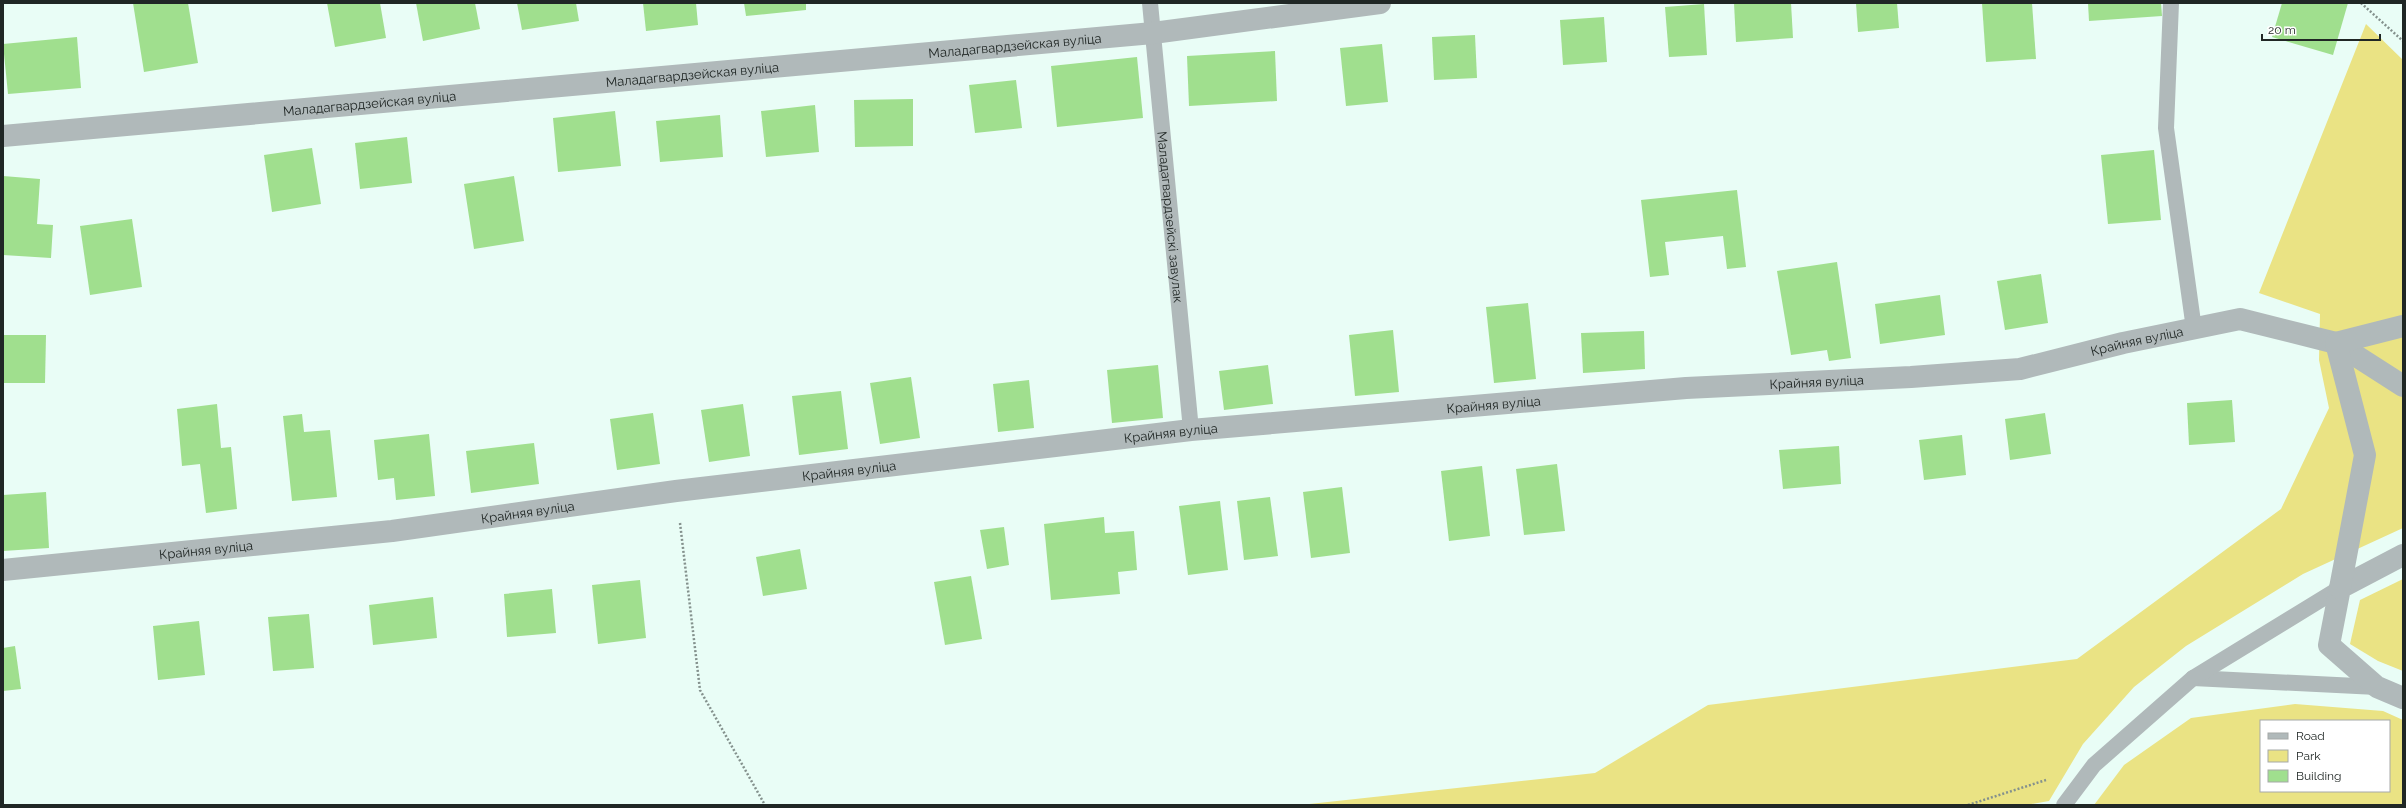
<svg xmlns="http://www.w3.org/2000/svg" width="2406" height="808" font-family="Raleway,sans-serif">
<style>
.green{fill:#eae384;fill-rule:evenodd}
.building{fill:#a0df8e}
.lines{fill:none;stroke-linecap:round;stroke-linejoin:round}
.path{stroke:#84918d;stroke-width:2.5;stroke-dasharray:2 2;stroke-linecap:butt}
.service{stroke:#b0b9ba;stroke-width:16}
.minor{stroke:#b0b9ba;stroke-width:22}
.labels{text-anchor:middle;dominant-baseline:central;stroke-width:4;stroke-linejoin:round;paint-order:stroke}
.street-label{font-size:13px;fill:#202725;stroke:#fff}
</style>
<rect width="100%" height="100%" fill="#e9fdf6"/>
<g class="green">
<path d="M2366,24L2403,60V528L2303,574L2186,646L2134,687L2083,744L2049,801L2026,805H1300L1595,773L1708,705L2077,659L2281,509L2329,408L2319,360L2320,314L2259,293Z"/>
<path d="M2403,579V671L2378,661L2350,644L2360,600Z"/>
<path d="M2295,704L2383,711L2403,720V805H2094L2124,765L2191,718ZM2261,721H2389V791H2261Z"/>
</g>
<g class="building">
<path d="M133,3H188L198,63L144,72Z"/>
<path d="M327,3H380L386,38L335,47Z"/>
<path d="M416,3H475L480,29L423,41Z"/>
<path d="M517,3H576L579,21L522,30Z"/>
<path d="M643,3H696L698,25L646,31Z"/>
<path d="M744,3H806V10L746,16Z"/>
<path d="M1734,3H1791L1793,38L1736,42Z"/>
<path d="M1856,3H1897L1899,28L1858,32Z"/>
<path d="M1982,3H2032L2036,59L1986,62Z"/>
<path d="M2088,3H2161L2162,16L2089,21Z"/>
<path d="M2282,3H2348L2333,55L2272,37Z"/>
<path d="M1704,4L1707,55L1669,57L1665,7Z"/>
<path d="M1604,17L1607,62L1563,65L1560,20Z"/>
<path d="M1475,35L1477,78L1434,80L1432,37Z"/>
<path d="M77,37L81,88L8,94L3,44Z"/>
<path d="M1382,44L1388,102L1346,106L1340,48Z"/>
<path d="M1275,51L1277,101L1189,106L1187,56Z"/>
<path d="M1137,57L1143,118L1057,127L1051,66Z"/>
<path d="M1016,80L1022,128L975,133L969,85Z"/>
<path d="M913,99V146L855,147L854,100Z"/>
<path d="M815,105L819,152L766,157L761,111Z"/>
<path d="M615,111L621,166L558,172L553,118Z"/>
<path d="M720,115L723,157L660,162L656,121Z"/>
<path d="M407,137L412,183L360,189L355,143Z"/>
<path d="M312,148L321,204L272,212L264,155Z"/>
<path d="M2154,150L2161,220L2108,224L2101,155Z"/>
<path d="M3,176L40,179L37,224L53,225L51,258L3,255Z"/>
<path d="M514,176L524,241L474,249L464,184Z"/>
<path d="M1737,190L1746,267L1727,269L1723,236L1665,242L1669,275L1650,277L1641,200Z"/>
<path d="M132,219L142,287L90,295L80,226Z"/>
<path d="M1837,262L1851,358L1829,361L1827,350L1791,355L1777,271Z"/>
<path d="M2041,274L2048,323L2005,330L1997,281Z"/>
<path d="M1940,295L1945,335L1880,344L1875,304Z"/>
<path d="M1528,303L1536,379L1494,383L1486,307Z"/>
<path d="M1393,330L1399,392L1355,396L1349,335Z"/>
<path d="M1644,331L1645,369L1583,373L1581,333Z"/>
<path d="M3,335H46L45,383H3Z"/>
<path d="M1158,365L1163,418L1112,423L1107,370Z"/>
<path d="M1268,365L1273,404L1224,410L1219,371Z"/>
<path d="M911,377L920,438L880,444L870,383Z"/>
<path d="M1029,380L1034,428L998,432L993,384Z"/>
<path d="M841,391L848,449L799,455L792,396Z"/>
<path d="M2232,400L2235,442L2189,445L2187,403Z"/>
<path d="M217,404L221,448L231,447L237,509L206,513L200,464L182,466L177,409Z"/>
<path d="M743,404L750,456L709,462L701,410Z"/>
<path d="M653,413L660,464L617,470L610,419Z"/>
<path d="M2045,413L2051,454L2010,460L2005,419Z"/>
<path d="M302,414L304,432L330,430L337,497L292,501L283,416Z"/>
<path d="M429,434L435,496L396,500L394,478L378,480L374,440Z"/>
<path d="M1962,435L1966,475L1924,480L1919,440Z"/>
<path d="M534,443L539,484L471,493L466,451Z"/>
<path d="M1839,446L1841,484L1783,489L1779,450Z"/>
<path d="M1557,464L1565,531L1524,535L1516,469Z"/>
<path d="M1482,466L1490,536L1449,541L1441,471Z"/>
<path d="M1342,487L1350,553L1311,558L1303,492Z"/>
<path d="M46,492L49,548L3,551V495Z"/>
<path d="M1270,497L1278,556L1244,560L1237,501Z"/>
<path d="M1220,501L1228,570L1188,575L1179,506Z"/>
<path d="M1104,517L1105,533L1134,531L1137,570L1118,572L1120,594L1051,600L1044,524Z"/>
<path d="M1004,527L1009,565L987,569L980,530Z"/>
<path d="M800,549L807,589L763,596L756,557Z"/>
<path d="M971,576L982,639L945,645L934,582Z"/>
<path d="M640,580L646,638L598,644L592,585Z"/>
<path d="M552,589L556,633L507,637L504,594Z"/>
<path d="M433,597L437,638L373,645L369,605Z"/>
<path d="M309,614L314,668L273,671L268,617Z"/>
<path d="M199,621L205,675L158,680L153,626Z"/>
<path d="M15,646L21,689L3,691V648Z"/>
</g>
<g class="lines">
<g class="path">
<path d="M2361,3L2403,41"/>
<path d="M680,523L700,690L765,805"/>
<path d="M1968,805L2046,780"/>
</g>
<g class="service">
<path id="s1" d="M1150,3L1191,430"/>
<path d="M2171,3L2166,128L2194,329"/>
<path d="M2193,678L2377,687"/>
<path d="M2064,805L2094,765L2193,678L2340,588"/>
</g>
<g class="minor">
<path id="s2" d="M3,136L1153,33L1380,3"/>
<path d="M2403,555L2340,588L2329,645L2377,687L2403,698"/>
<path id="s3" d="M3,570L392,531L676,491L1191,430L1686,388L1911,377L2020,369L2123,343L2240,319L2336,343L2403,386"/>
<path d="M2340,588L2365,455L2336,343L2403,326"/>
</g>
</g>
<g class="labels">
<g class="street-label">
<text stroke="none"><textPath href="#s2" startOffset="1016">Маладагвардзейская вуліца</textPath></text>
<text stroke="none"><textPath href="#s2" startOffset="692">Маладагвардзейская вуліца</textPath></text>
<text stroke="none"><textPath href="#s2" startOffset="368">Маладагвардзейская вуліца</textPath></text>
<text stroke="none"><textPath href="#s1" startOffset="215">Маладагвардзейскі завулак</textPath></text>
<text stroke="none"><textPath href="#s3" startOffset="2148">Крайняя вуліца</textPath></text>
<text stroke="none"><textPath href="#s3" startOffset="1824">Крайняя вуліца</textPath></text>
<text stroke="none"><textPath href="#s3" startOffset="1500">Крайняя вуліца</textPath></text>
<text stroke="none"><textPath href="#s3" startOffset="1176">Крайняя вуліца</textPath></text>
<text stroke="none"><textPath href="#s3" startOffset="852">Крайняя вуліца</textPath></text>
<text stroke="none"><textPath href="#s3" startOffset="528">Крайняя вуліца</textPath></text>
<text stroke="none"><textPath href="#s3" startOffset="204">Крайняя вуліца</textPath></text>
</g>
</g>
<rect width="2406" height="808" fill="none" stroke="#202725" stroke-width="8"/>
<rect x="2260" y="720" width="130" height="72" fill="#ffffff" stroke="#a6a9a8"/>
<rect x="2268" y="733" width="20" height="6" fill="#b0b9ba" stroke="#a6a9a8"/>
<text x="2296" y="740" font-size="12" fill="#202725">Road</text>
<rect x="2268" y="750" width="20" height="12" fill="#eae384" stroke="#a6a9a8"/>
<text x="2296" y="760" font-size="12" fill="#202725">Park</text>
<rect x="2268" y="770" width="20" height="12" fill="#a0df8e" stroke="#a6a9a8"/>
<text x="2296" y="780" font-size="12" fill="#202725">Building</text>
<path d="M2262 34v6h118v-6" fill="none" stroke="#202725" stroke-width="2"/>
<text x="2268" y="34" font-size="12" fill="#202725" stroke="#ffffff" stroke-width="3" paint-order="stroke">20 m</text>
</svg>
